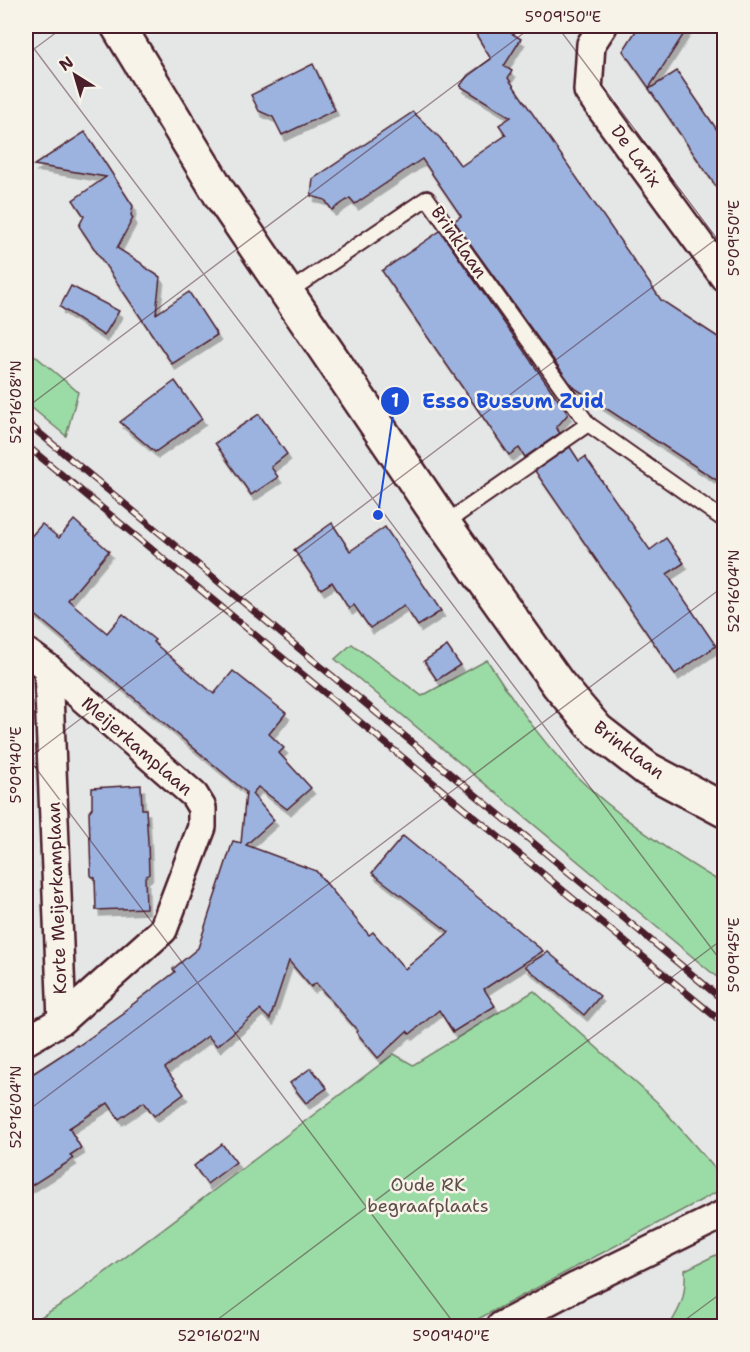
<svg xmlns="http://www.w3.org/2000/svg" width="750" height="1352" font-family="'Shantell Sans',sans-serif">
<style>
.green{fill:#9bdca6;stroke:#727e68;stroke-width:1.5}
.building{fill:#9cb3e0;stroke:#4a1f2b;stroke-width:1.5;filter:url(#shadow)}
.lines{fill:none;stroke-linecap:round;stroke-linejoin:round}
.service-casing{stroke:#4a1f2b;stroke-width:18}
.minor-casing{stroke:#4a1f2b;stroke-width:32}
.secondary-casing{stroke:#4a1f2b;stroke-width:38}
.service{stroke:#f7f3e8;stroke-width:14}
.minor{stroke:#f7f3e8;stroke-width:27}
.secondary{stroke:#f7f3e8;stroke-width:33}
.rail-casing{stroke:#4a1f2b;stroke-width:7}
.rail{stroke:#f7f3e8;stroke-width:4.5;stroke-dasharray:14;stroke-linecap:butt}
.ticks{fill:none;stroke:#4a1f2b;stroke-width:1.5;stroke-opacity:0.45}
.labels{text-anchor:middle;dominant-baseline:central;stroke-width:5;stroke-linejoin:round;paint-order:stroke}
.street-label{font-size:18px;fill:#4a1f2b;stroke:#f7f3e8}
.park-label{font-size:18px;fill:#5e4e4a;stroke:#f7f3e8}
.leader{fill:none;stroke:#1d4ed8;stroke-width:2}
.callout-dot{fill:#1d4ed8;stroke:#f7f3e8;stroke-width:2}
.mark-label{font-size:18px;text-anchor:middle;font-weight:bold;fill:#fff}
.callout-label{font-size:20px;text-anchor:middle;font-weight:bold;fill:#1d4ed8;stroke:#f7f3e8;stroke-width:5;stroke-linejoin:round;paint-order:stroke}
.neatline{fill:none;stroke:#4a1f2b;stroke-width:2}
.ticks-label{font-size:15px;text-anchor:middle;fill:#4a1f2b}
</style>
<defs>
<filter id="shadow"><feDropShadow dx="3.5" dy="6" stdDeviation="0" flood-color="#0004"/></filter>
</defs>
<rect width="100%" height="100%" fill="#e5e6e6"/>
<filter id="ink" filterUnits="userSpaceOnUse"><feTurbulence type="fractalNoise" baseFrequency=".0167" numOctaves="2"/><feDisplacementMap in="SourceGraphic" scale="12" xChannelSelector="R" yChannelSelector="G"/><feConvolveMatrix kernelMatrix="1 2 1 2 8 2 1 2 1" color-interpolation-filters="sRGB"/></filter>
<g filter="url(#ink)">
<g class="green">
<path d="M26,348L78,392L66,436L26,403Z"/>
<path d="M352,644L422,696L487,660C512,698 538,737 570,770C613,813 672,854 724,884V983L335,659Z"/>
<path d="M534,991L657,1102L724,1179V1188L465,1326H26L70,1299L394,1054L413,1065Z"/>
<path d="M724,1251V1326H669C682,1306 686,1295 685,1270Z"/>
</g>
<g class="building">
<path d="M471,26H500L521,39L504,66L512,71L508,78L661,300L724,341V485L573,387L454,221L461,216L422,159L355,204L350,198L332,210L325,200L311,196L313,179L413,112L440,138L461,166L506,135L499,125L511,117L460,86L468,75L491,59Z"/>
<path d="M639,26H689L649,88L623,51Z"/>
<path d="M313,64L335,110L282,135L273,117L259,111L251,95Z"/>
<path d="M677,71L724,140V198L649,89Z"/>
<path d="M85,132L133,206L131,215L133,218L117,248L141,263L143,266L160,277L156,314L189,292L217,335L172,364L79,226L84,216L73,200L106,177L34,165Z"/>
<path d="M440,231L568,414L556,428L560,433L525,457L519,448L509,455L382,271Z"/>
<path d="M71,286L119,311L104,336L60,307Z"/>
<path d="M175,381L202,419L155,452L120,422Z"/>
<path d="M259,414L287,454L271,467L278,477L251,495L215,443Z"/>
<path d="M570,447L579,461L585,457L650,550L666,538L684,563L667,574L716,646L675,674L535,471Z"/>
<path d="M74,520L109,551L68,600L107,633L123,614L155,640L153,642L214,694L233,671L286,713L269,734L284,748L279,753L311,788L287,809L258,787L252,794L274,820L246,845L316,871L369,935L373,932L405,969L449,932L372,873L403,836L543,951L484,989L495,1006L453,1032L439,1010L410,1034L407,1031L378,1058L356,1032L358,1031L316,983L311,987L289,961L270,1019L260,1010L217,1046L208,1036L165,1068L184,1094L154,1116L144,1102L119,1119L108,1103L69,1128L81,1148L70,1155L73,1159L26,1189V1078L77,1045L78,1046L125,1013L124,1011L175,972L173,969L198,948L233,841L241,843L246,792L26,607V542L42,524L59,538Z"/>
<path d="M332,523L350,551L385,527L441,611L418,626L404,605L370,628L354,605L349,609L332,582L321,589L294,550Z"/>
<path d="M447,646L460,665L437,680L424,661Z"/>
<path d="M141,785L142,809H146L148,842L149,874L145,877L146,908L96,910L95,878L91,876L89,812L92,808V788Z"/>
<path d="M548,952L600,996L584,1015L525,966Z"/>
<path d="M311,1068L327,1088L306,1103L290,1083Z"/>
<path d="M222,1144L236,1162L207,1184L194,1166Z"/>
</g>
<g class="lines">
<g class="service-casing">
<g id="service">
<path d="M287,293L427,198L588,424L444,524"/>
<path d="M588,424L724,520"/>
</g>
</g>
<g class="minor-casing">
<g id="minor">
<path d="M603,26L591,44L588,91L724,277"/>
<path d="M26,652L48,668L194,795L202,808V827L163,930L62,1020L26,1041"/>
<path d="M48,668L62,1020"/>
<path d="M501,1326L577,1286L724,1214"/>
</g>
</g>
<g class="secondary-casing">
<path id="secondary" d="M118,26L220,194L444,524L558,684L597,730L647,769L724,810"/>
</g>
<use href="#service" class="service"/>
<use href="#minor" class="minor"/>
<use href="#secondary" class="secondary"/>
<g class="rail-casing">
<g id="rail">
<path d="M26,422L724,1001"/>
<path d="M26,445L724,1024"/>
</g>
</g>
<use href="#rail" class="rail"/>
</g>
</g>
<path class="ticks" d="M557,26L724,248M26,38L724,965M26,55L65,26M26,408L533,26M26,755L456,1326M26,760L724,233M26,1112L724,586M209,1326L724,938M677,1326L724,1291"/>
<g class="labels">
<g class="street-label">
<text transform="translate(636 156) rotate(54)">De Larix</text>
<text transform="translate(459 242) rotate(55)">Brinklaan</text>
<text transform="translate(137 746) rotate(41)">Meijerkamplaan</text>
<text transform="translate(629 750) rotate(37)">Brinklaan</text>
<text transform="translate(57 898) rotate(-92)">Korte Meijerkamplaan</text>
</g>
<g class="park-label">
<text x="428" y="1185">Oude RK<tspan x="428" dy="21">begraafplaats</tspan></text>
</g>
</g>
<path class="leader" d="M378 515L395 401"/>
<g class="callout-dot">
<circle cx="378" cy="515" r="6"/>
<circle cx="395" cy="401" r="15"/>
</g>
<g class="mark-label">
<text x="395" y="407">1</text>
</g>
<g class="callout-label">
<text x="513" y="408">Esso Bussum Zuid</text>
</g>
<rect width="750" height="1352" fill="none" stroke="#f7f3e8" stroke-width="66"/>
<g transform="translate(75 75) rotate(323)" stroke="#f7f3e8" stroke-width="4.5" paint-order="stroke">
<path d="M0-4.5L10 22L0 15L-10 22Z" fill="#4a1f2b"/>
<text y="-9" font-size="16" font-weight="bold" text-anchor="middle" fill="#4a1f2b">N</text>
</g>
<rect x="33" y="33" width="684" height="1286" class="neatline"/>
<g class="ticks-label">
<text x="563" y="22">5°09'50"E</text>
<text transform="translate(734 238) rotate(-90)" y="5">5°09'50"E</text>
<text transform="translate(16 402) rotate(-90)" y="5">52°16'08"N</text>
<text transform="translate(734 591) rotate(-90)" y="5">52°16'04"N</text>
<text transform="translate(16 765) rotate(-90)" y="5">5°09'40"E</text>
<text transform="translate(734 955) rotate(-90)" y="5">5°09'45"E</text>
<text transform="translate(16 1107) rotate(-90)" y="5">52°16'04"N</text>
<text x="219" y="1341">52°16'02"N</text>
<text x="451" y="1341">5°09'40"E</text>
</g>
</svg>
